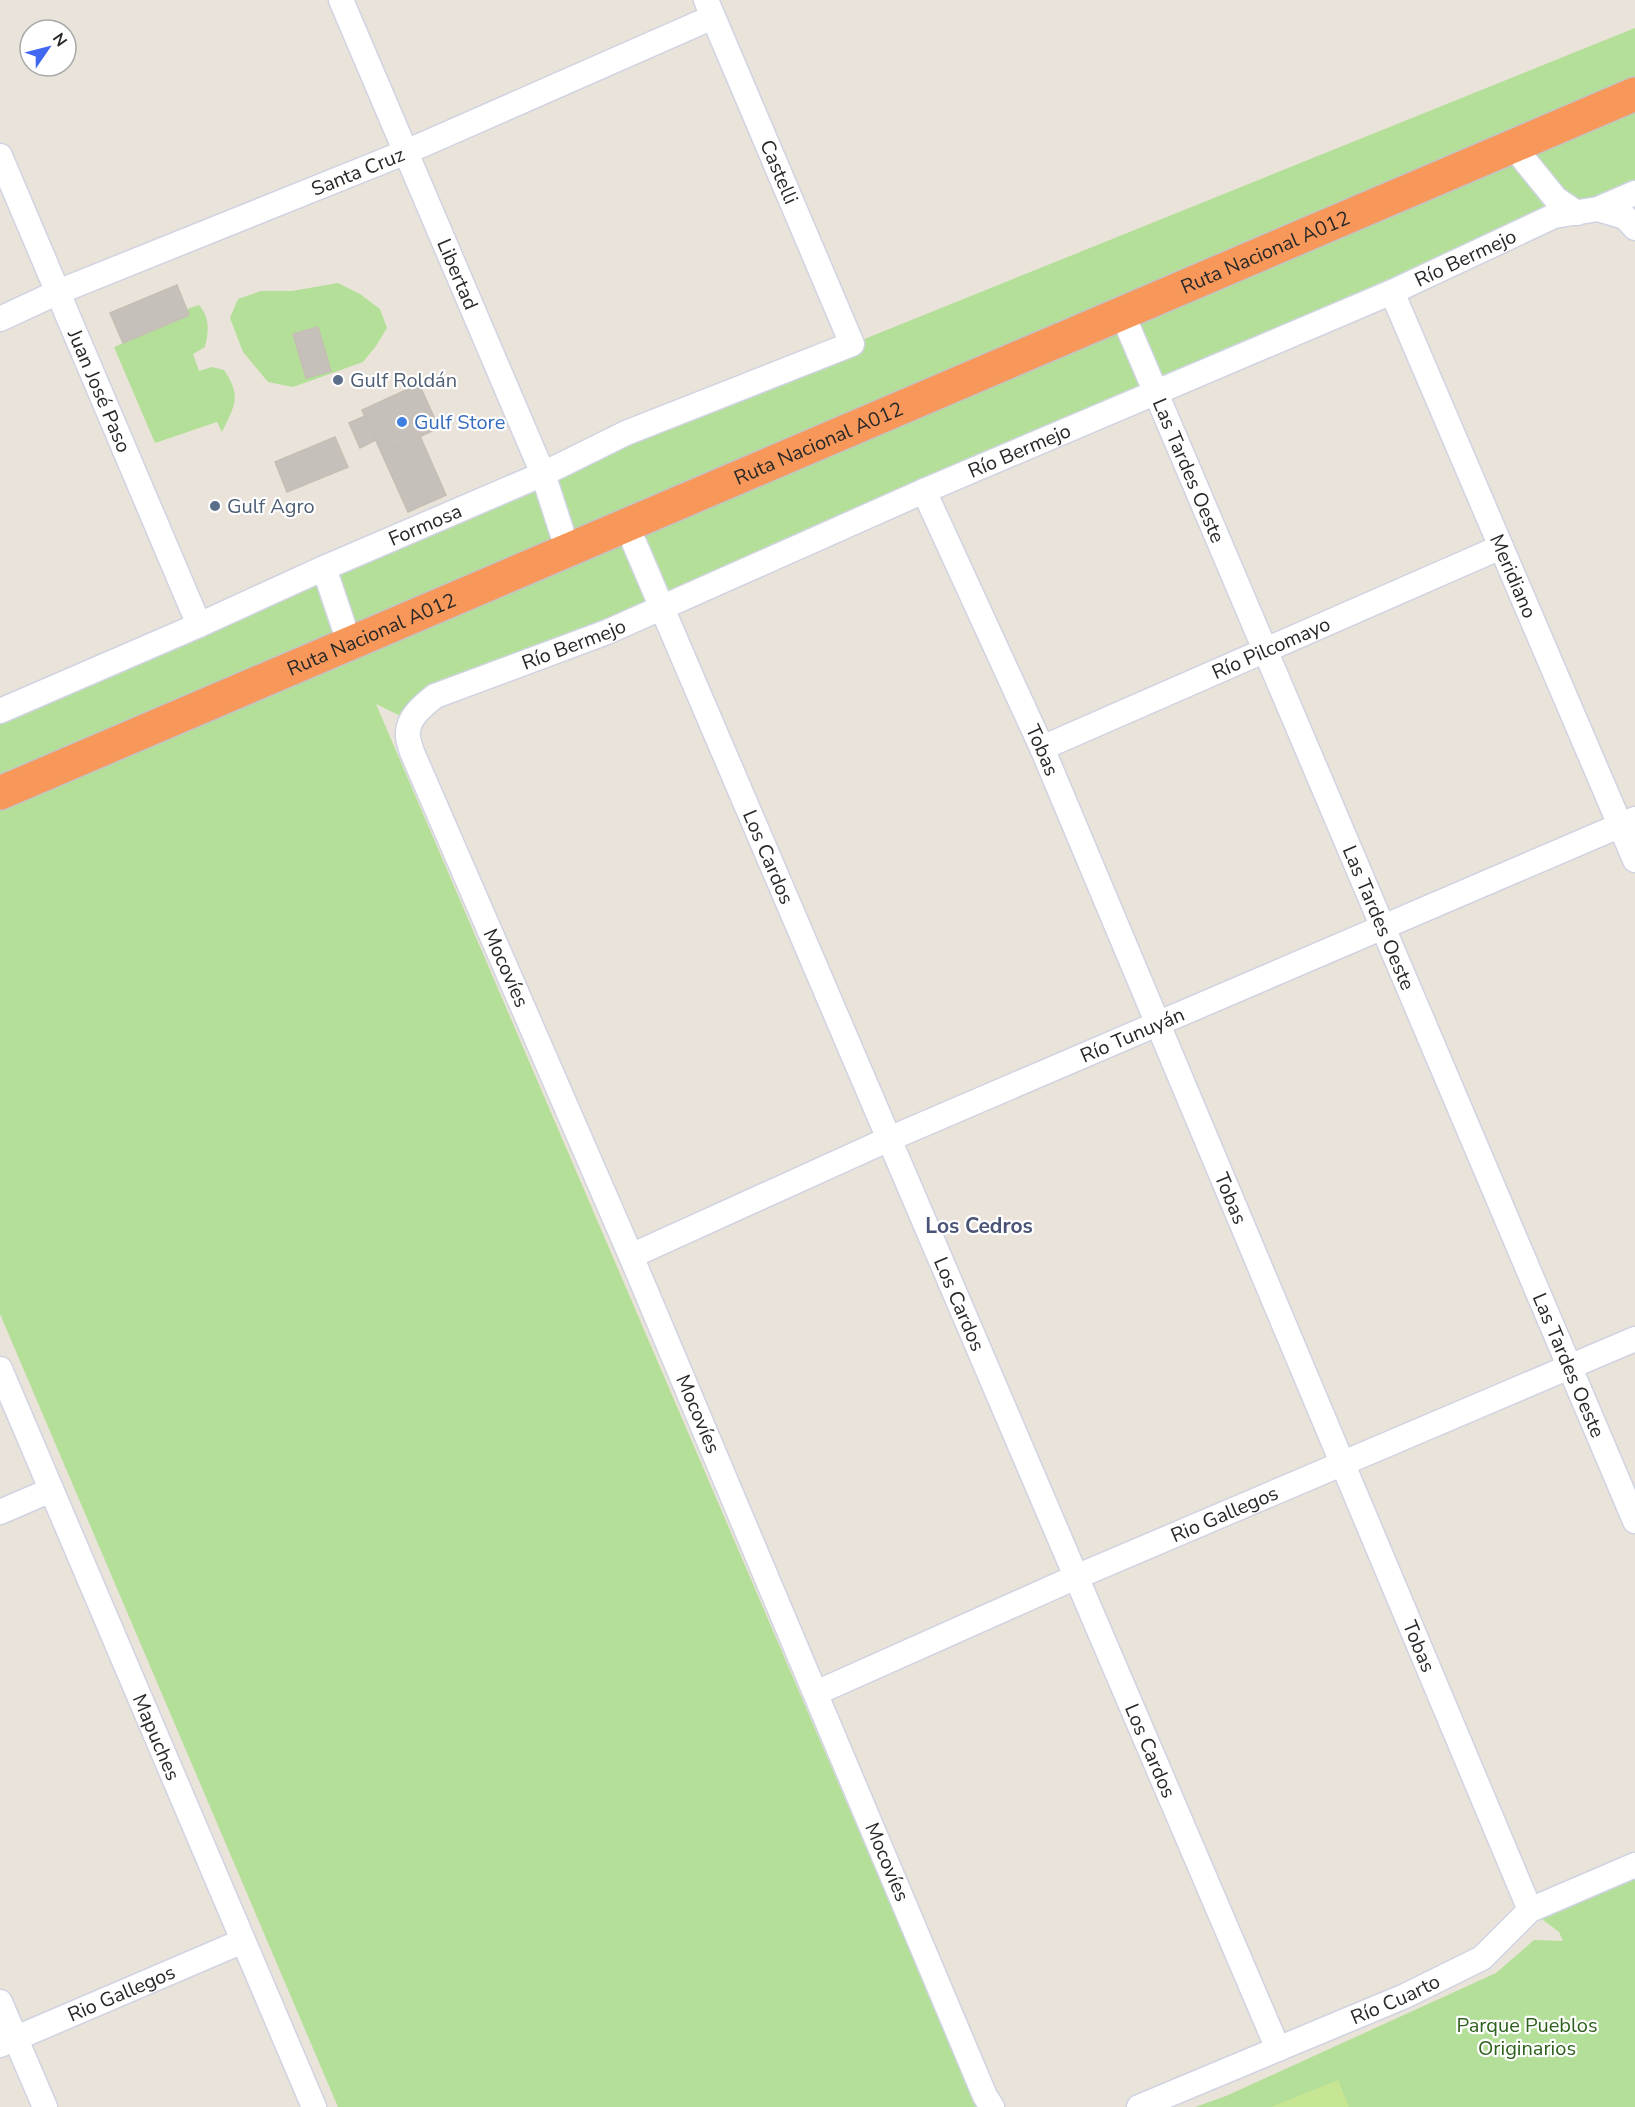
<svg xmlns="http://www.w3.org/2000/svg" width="1635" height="2107" font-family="'Nunito Sans',sans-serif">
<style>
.green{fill:#b3df98}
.pitch{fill:#c6e694}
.building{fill:#c5c0ba;stroke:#c5beb4;stroke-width:1.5}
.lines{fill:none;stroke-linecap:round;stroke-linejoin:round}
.minor-casing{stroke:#d0d3e1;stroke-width:27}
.highway-casing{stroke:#c3c3c3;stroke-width:36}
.minor{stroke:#fff;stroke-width:24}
.highway{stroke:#f79759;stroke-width:33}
.service-dot{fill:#5c6f8a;stroke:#fff;stroke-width:2}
.shop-dot{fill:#3f7fe0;stroke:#fff;stroke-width:2}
.labels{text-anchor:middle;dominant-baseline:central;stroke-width:4.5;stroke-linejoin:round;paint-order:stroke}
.street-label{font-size:20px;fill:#282828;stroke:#fff}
.service-label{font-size:20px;fill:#4e5e75;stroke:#fff;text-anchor:start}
.shop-label{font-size:20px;fill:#366cbe;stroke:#fff;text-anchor:start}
.park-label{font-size:20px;fill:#2d611c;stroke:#fff}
.neighbourhood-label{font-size:21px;font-weight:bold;fill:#4b5476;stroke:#fff}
</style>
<rect width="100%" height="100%" fill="#eae3da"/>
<g class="green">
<path d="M1635,28V193L435,696L411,721L376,704L977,2107H338L0,1314V711L852,344Z"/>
<path d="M338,283L360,294L380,309L387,328L376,346L363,362L293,387L268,382L243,352L230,318L238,299L261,291H292Z"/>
<path d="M199,305C210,318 209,331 205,347L193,354L199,371L212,367L224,370C242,397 235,405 222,432L217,422L155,443L114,347L189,315L187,309Z"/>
<path d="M1635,1865V2107H1195L1226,2096L1496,1973L1534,1940L1563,1941L1559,1932L1530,1910Z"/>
</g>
<path class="pitch" d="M1338,2080L1349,2107H1271Z"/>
<g class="building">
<path d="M177,285L189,315L123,343L110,313Z"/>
<path d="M318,327L331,371L306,378L293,334Z"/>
<path d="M419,384L439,428L382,454L362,410Z"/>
<path d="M365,416L376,440L360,448L349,423Z"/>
<path d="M420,436L446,495L408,512L382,454Z"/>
<path d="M335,437L348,467L287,492L275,462Z"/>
</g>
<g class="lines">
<g class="minor-casing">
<g id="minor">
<path id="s1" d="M341,0L543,474L568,551"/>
<path d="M1513,146L1556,199L1577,213"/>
<path id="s2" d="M0,156L199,625"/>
<path d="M1598,209L1625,217L1635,228"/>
<path id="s3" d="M1392,292L1635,860"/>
<path id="s4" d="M1122,313L1635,1521"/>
<path id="s5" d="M0,319L58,292L406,152L713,17"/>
<path id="s6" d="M924,491L1042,748L1530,1910"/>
<path id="s7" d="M627,526L1278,2049"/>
<path d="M324,568L350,645"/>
<path id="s8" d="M0,711L199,625L324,568L543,474L626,433L852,344L706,0"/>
<path id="s9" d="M1042,748L1501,547"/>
<path id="s10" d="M631,1256L889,1139L1635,819"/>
<path id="s11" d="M0,1369L314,2107"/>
<path d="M0,1512L51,1490"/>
<path id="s12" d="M816,1693L1076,1577L1635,1339"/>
<path d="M0,2002L45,2107"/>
<path id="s13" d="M0,2045L243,1941"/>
<path id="s14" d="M992,2107L985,2096L631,1256L412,752C410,746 407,738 408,732C409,716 424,705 435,696L607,632L924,491L1392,292L1554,216L1598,209L1635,193"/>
<path id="s15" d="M1139,2107L1405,1996L1482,1958L1530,1910L1635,1865"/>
</g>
</g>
<g class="highway-casing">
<g id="highway">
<path id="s16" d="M0,793L1635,94"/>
</g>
</g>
<use href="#minor" class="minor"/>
<use href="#highway" class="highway"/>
</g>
<g class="service-dot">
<circle cx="338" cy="380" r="6"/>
<circle cx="215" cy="506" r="6"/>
</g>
<circle class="shop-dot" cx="402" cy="422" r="6"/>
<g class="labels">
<g class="street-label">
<text stroke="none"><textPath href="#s5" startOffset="387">Santa Cruz</textPath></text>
<text transform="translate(779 172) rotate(67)">Castelli</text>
<text stroke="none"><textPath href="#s16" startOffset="1376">Ruta Nacional A012</textPath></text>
<text stroke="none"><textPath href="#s14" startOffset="2661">Río Bermejo</textPath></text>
<text stroke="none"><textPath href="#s1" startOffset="298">Libertad</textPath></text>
<text stroke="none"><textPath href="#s2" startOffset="255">Juan José Paso</textPath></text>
<text stroke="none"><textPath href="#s16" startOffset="890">Ruta Nacional A012</textPath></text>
<text stroke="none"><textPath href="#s14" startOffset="2175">Río Bermejo</textPath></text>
<text stroke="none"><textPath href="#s4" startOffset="171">Las Tardes Oeste</textPath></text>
<text stroke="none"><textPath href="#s8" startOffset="464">Formosa</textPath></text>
<text stroke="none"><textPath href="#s3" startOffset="309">Meridiano</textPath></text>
<text stroke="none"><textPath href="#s16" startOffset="404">Ruta Nacional A012</textPath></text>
<text stroke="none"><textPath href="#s14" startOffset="1689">Río Bermejo</textPath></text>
<text stroke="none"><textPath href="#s9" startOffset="250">Río Pilcomayo</textPath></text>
<text stroke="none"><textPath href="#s6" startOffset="285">Tobas</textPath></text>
<text stroke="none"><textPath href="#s7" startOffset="360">Los Cardos</textPath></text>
<text stroke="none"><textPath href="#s4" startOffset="657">Las Tardes Oeste</textPath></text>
<text transform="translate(506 968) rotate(66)">Mocovíes</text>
<text stroke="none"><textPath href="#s10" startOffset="548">Río Tunuyán</textPath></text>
<text stroke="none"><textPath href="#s6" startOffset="771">Tobas</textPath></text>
<text stroke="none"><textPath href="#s7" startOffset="846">Los Cardos</textPath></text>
<text stroke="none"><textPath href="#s4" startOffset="1143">Las Tardes Oeste</textPath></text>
<text transform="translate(698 1414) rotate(67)">Mocovíes</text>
<text stroke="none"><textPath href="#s12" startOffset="446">Rio Gallegos</textPath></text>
<text stroke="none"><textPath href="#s6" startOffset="1257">Tobas</textPath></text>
<text stroke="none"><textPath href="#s11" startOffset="400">Mapuches</textPath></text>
<text stroke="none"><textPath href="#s7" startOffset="1332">Los Cardos</textPath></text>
<text transform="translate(887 1862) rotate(67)">Mocovíes</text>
<text stroke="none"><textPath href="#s13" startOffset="132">Rio Gallegos</textPath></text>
<text stroke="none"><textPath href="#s15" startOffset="278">Río Cuarto</textPath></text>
</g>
<g class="service-label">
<text x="350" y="380">Gulf Roldán</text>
<text x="227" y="506">Gulf Agro</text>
</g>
<g class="shop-label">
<text x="414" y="422">Gulf Store</text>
</g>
<g class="park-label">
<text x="1527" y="2025">Parque Pueblos<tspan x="1527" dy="23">Originarios</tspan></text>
</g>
<g class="neighbourhood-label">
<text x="979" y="1226">Los Cedros</text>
</g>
</g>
<g transform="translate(48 48) rotate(55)"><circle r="28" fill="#ffffff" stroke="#a9a9a9" stroke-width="1.5"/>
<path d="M0-4.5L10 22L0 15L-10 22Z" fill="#4068f1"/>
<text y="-9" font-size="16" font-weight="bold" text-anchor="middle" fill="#282828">N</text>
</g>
</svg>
